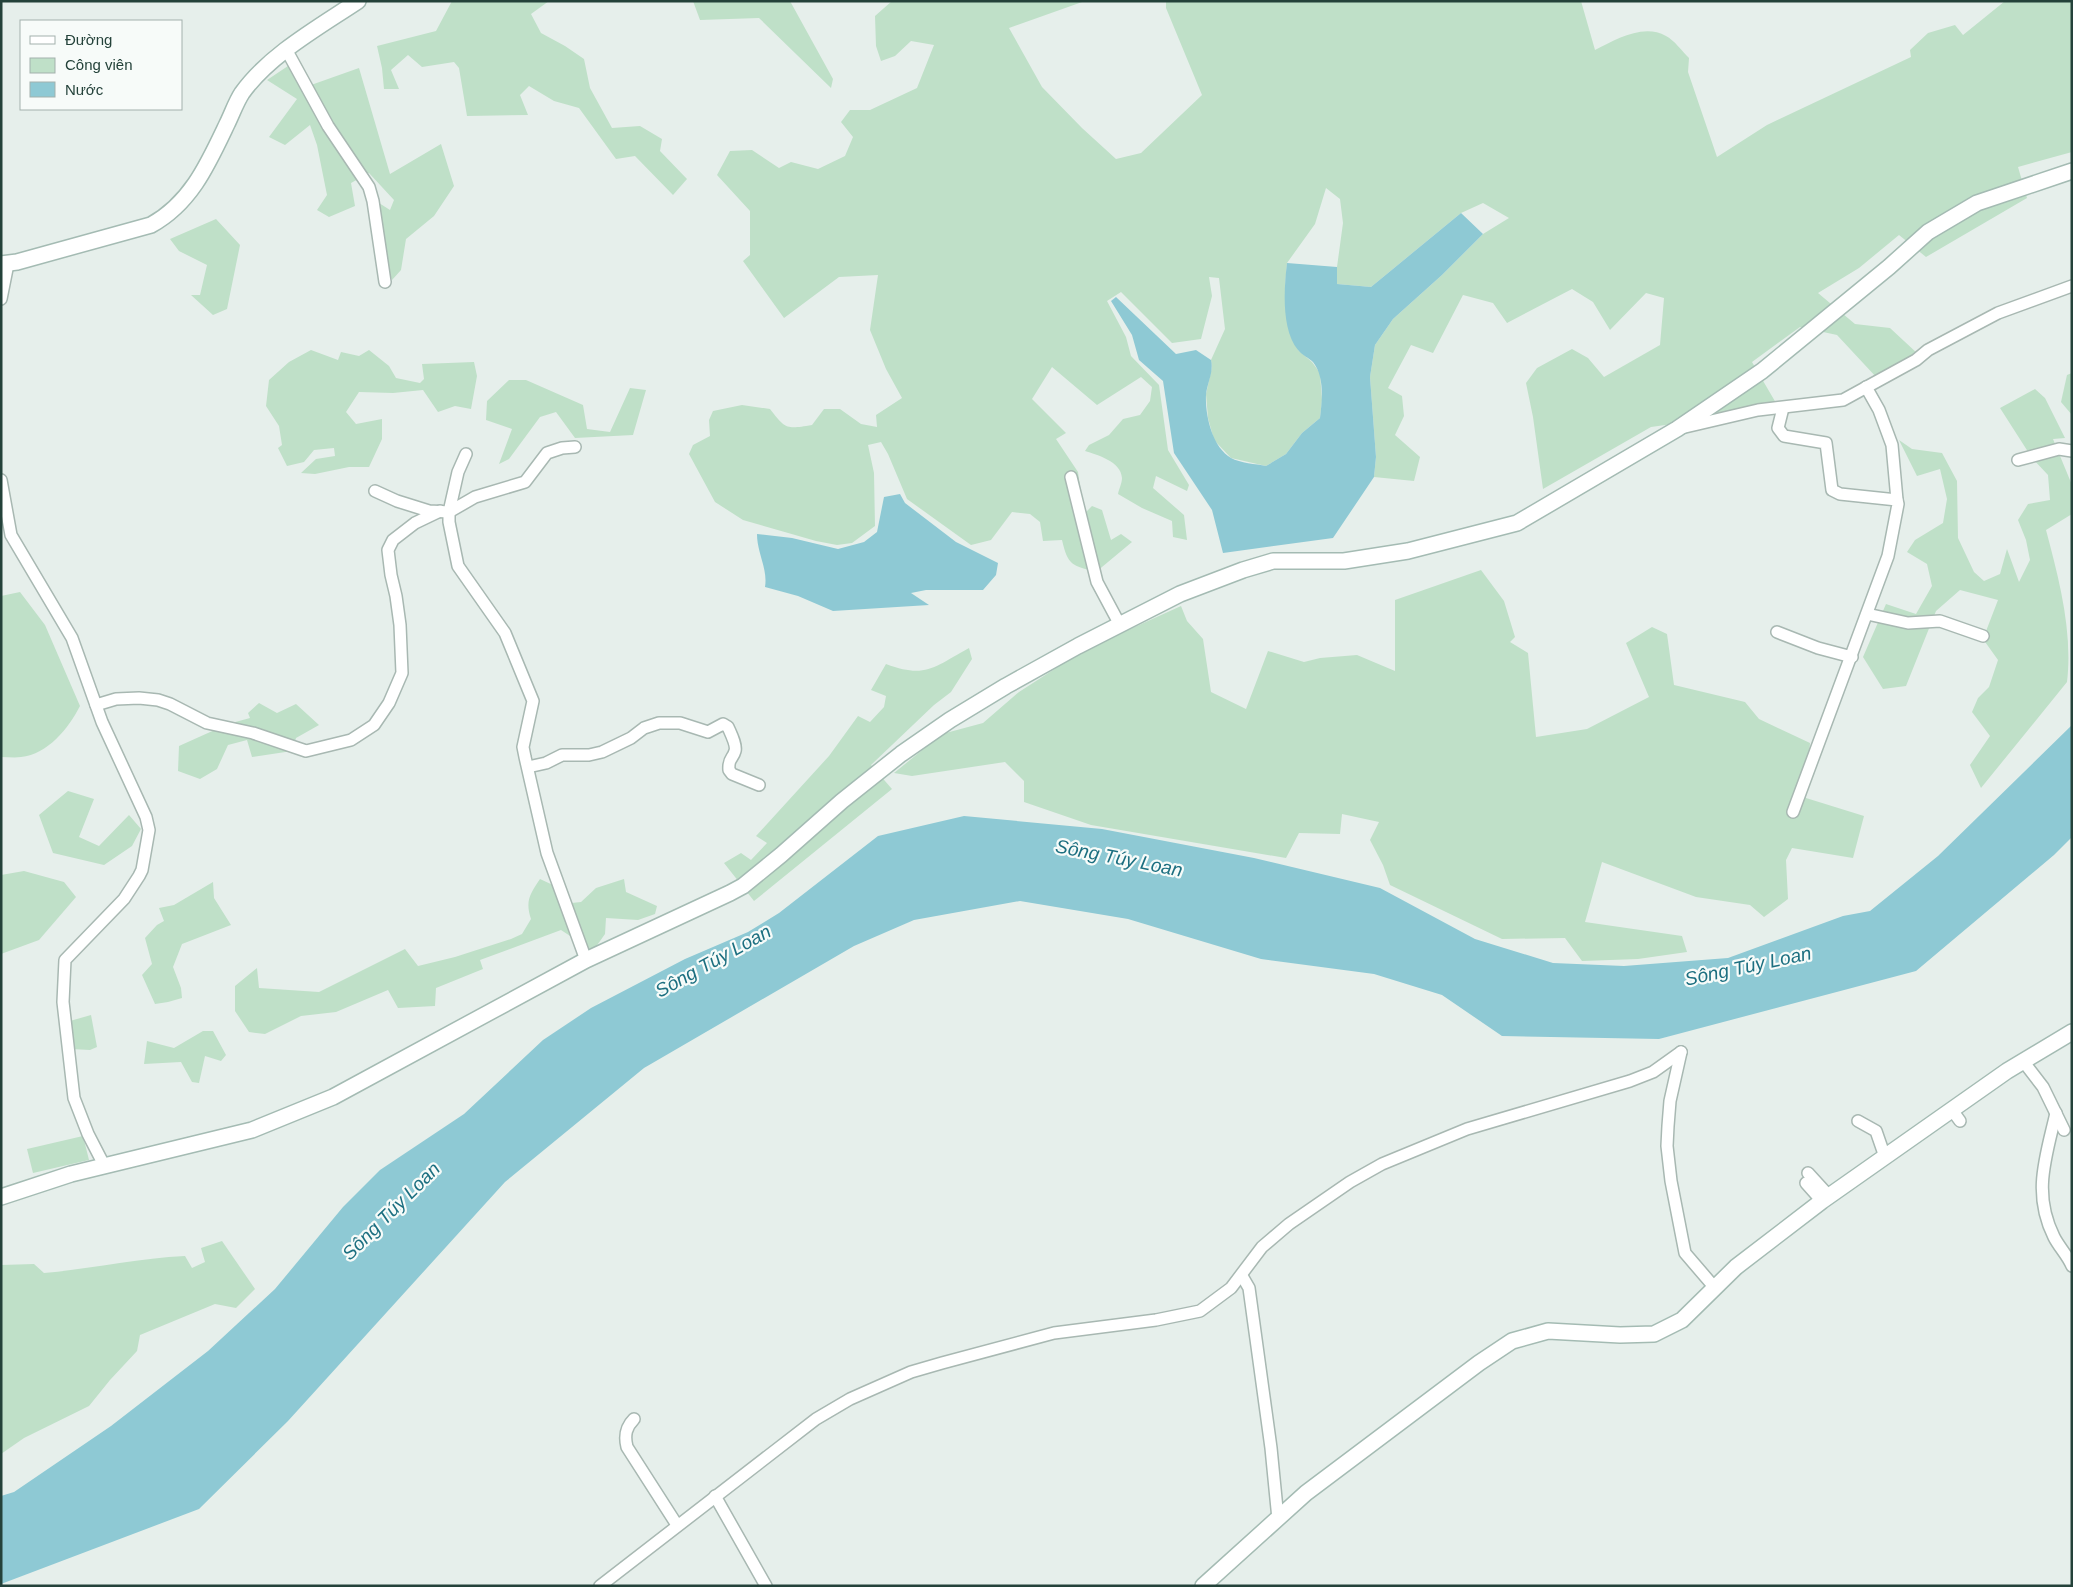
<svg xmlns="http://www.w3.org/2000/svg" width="2073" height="1587" font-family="Helvetica,sans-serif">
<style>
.green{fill:#bfe0c8}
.water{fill:#8ec9d4}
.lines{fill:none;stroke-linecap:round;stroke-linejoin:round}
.street-casing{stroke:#a8b8b2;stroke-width:14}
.secondary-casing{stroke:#a4bbb3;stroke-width:18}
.street{stroke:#fff;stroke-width:11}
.secondary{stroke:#fff;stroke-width:15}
.labels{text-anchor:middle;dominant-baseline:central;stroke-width:4.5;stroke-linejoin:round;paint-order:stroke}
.water-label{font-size:19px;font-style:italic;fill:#1c6f80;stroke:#f7fbf9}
</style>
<rect width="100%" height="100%" fill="#e6efeb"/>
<g class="green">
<path d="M452,1H549L531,14L541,33L565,46L584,59L590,88L612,128L640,126L662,139L660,151L687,179L673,195L635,156L616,159L579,108L554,101L529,86L520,95L528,115L467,116L459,68L454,62L422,67L408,55L391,70L399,89H384L382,68L377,46L436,31Z"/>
<path d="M693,1H790L833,79L831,88L759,18L700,20Z"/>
<path d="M892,1H1085L1009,28L1042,87L1082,128L1116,159L1141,153L1202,95L1166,8V1H1581L1595,50C1615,40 1643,23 1666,36C1674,40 1682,51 1689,58L1688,72L1717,157L1767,125L1911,57L1910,50L1928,33L1955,25L1963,35L2005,1H2072V152L2018,167L2027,198L1926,257L1899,235L1859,268L1818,293L1855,324L1890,328L1918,354L1877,378L1837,335L1800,327L1752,362L1776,403L1701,420L1651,427L1543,489L1533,417L1526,383L1537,368L1572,349L1588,358L1604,377L1660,345L1664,298L1646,293L1610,330L1593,302L1572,289L1507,323L1493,303L1463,295L1433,353L1411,345L1388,388L1402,396L1404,416L1395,435L1420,457L1414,481L1374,477L1376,457L1370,377L1375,345L1393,319L1442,275L1483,234L1509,218L1483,203L1461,213L1371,287L1337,284V267L1343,223L1340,199L1326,188L1315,224L1287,263L1285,286L1298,350L1312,362L1320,373L1322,400L1320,418L1302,433L1286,454L1266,466L1231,458L1214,440L1208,418L1206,394L1212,367L1211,360L1225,329L1219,278L1209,277L1212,296L1201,339L1172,343L1121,292L1107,301L1126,337L1131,356L1159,385L1168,450L1189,485L1187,491L1156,476L1153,488L1184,515L1187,540L1173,537L1172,521L1142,508L1118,494C1119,489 1122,483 1122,478C1121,461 1097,455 1085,451L1089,445L1109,435L1123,419L1140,415L1150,401L1152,387L1141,377L1097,405L1052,367L1032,399L1066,433L1056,439L1078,472L1084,514L1092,506L1102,510L1111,540L1121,534L1132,542L1096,572C1072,565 1068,566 1062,540L1043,541L1040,522L1030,514L1012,512L991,540L971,545L907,499L888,454L881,442L868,445L874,473L875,526L852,543L837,545L816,541L743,520L715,502L689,454L693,445L710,436L709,420L713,411L742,405L770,409C786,430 787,429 812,425L824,409H840L861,424L877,427L876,415L902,398L886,369L870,330L878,275L839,277L784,318L743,261L750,255V211L717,175L730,151L752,150L779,168L791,162L818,169L845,156L853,137L841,122L850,110H870L917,88L934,45L911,41L895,56L881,61L876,46L875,16Z"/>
<path d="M288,66L311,85L359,68L390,174L441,144L454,186L434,216L406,239L401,270L392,280L380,248L379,203L390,210L394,200L369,173L351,183L355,206L329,217L317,210L327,195L317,145L310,125L285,145L269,137L297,99L267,80Z"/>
<path d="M216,219L240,245L227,309L213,315L191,295H200L207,265L179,251L170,239Z"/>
<path d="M311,350L338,360L341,352L359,356L369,350L389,366L396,378L420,383L424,379L422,364L474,362L477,376L471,409L455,406L438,412L423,390L393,393L359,392L346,412L356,424L382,419V439L369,467H349L315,474L301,473L316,459L335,456L334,448L314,450L304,462L287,466L278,448L282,445L279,426L266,406L269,380L289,362Z"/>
<path d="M2072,373V415L2061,402L2067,375Z"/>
<path d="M509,380H526L583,405L587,429L610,432L630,388L646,390L633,435L575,438L556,412L540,417L509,459L499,464L512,429L486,420L487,401Z"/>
<path d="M2035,389L2045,398L2065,438L2053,439L2072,485V514L2046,530C2059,579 2073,632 2067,682L1981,788L1970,765L1990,736L1972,712L1978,698L1989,687L1998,660L1983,639L1998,600L1960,590L1936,611L1906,686L1883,689L1863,657L1886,604L1916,614L1932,586L1927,564L1907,552L1915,540L1943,523L1947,499L1940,469L1917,476L1899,440L1912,449L1942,453L1957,481L1958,538L1974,572L1984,581L2000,574L2007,549L2019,582L2030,560L2026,540L2018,520L2028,504L2050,500L2048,475L2032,458L2000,408Z"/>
<path d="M1481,570L1504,601L1515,637L1510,642L1528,653L1536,737L1587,729L1649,697L1626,643L1652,627L1667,634L1674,685L1745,702L1759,719L1810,743L1806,798L1864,816L1853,858L1792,848L1786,860L1788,899L1764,917L1750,905L1696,897L1602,862L1585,922L1682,936L1687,952L1638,959L1582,961L1565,938L1502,939L1390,885L1383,865L1370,840L1379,822L1342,814L1340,834L1299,833L1286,858L1091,825L1024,802V781L1005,762L912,776L894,773L942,734L983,723L1019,692L1084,650L1181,606L1187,621L1203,639L1211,692L1246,709L1268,651L1304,662L1320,658L1357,655L1395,671V600Z"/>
<path d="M20,592L45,625L80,706C68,729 48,754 21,757C15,758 8,757 1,757V596Z"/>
<path d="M969,648L972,659L951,692L934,705L871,765L892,789L754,901L724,863L741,853L751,860L767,843L756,836L829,756L858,716L870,722L884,707L886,696L871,690L886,664C926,679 934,667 969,648Z"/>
<path d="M259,703L277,713L296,704L319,725L296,738L292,751L252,757L247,740L228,745L217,769L200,779L178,771L179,746L228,724L250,718L248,713Z"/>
<path d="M68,791L94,799L79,837L99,846L129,815L141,829L132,846L104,865L53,853L39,815Z"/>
<path d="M24,871L64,882L76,897L39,940L1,954V875Z"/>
<path d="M540,879L555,886L562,904L581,902L596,888L624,879L626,892L657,906L655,914L638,920L606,918L605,934L593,951L561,930L480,960L483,969L436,988L435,1006L398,1008L388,990L336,1012L301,1016L265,1034L249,1032L235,1011V986L257,968L259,988L319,992L405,949L418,966L455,957L511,939L522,934L531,919C525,901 530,894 540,879Z"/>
<path d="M213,882L214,898L231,925L182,944L173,967L181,988L182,998L168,1002L155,1004L142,975L152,964L145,938L157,925L164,921L159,908L174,905Z"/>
<path d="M91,1015L97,1047L90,1050L71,1049L70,1021Z"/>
<path d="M203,1031H213L226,1055L221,1061L205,1056L199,1083L192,1082L181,1062L144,1064L147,1041L174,1048Z"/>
<path d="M83,1136L89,1160L33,1173L27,1149Z"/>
<path d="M222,1241L255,1289L236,1308L215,1304L140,1335L137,1351L110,1380L89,1406L24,1438L1,1454V1265L34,1264L44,1273C91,1269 138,1258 185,1256L192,1268L205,1262L201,1248Z"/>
</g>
<g class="water">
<path d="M1461,213L1483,234L1442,275L1393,319L1375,345L1370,377L1376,457L1374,477L1333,538L1223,553L1212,510L1174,453L1163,381L1139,360L1132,335L1111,301L1116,297L1176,354L1196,350L1211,360C1214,372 1207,383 1206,395C1205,415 1212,447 1231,458C1240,463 1256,464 1266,466L1286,454L1302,433L1320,418C1322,401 1325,377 1313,362C1309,358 1302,355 1298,350C1281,329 1284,288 1287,263L1337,267V284L1371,287Z"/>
<path d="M900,494L905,503L956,542L998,563L996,575L983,590H926L911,593L929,605L833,611L798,596L765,587C768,569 757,553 757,534L792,538L838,549L864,542L877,532L884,497Z"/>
<path d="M2072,725V837L2054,855L1916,971L1659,1039L1502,1036L1442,995L1374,974L1261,959L1128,919L1020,901L914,920L854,946L644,1068L505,1182L288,1421L199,1509L1,1584V1496L14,1492L111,1426L208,1351L275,1289L343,1207L380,1170L464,1114L543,1040L591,1008L685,959L748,932L779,913L878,836L964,816L1102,829L1254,858L1380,888L1475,939L1553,963L1624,966L1728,958L1843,916L1870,911L1938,856Z"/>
</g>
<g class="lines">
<g class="street-casing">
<g id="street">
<path d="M287,51L328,126L369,187L373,201L385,282"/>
<path d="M1,299L8,264"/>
<path d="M1866,387L1879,410L1892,445L1897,500"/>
<path d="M1783,408L1778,428L1784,436L1826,443L1832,490L1840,494L1897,500L1898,504L1888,556L1793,812"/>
<path d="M1681,428L1758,410L1843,400L1916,360L1928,350L1998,313L2072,286"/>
<path d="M466,454L458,472L449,512V522L458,566L505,633L533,701L523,747L525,757L547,853L586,960"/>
<path d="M2018,460L2059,449L2072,451"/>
<path d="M1071,477L1097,582L1120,625"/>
<path d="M1,480L11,535L72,638L102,722L146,817L149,830L142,870L139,876L124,899L65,960L63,1002L74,1098L88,1134L104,1165"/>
<path d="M375,491L397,501L429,511L449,512L475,497L525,482L547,453L562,448L575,447"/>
<path d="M1867,614L1908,623L1940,621L1983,636"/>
<path d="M1777,632L1818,648L1852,657"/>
<path d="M96,705L116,699L139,698L158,700L170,704L207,723L253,733L306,751L351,740L374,725L389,703L402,673L400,625L396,596L391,575L388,550L393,540L415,523L440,511"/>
<path d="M528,767L546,763L562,755H589L602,752L631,738L644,728L659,723H680L708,732L723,724L728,727C730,732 737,745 735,751C733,759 728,758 729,770L732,774L759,785"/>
<path d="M1681,1052L1670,1101L1668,1126L1667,1146L1671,1181L1685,1253L1715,1288"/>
<path d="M2023,1061L2043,1087L2064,1130"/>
<path d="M1952,1110L1960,1121"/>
<path d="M2056,1113C2046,1157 2032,1193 2054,1237C2059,1247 2068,1256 2072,1266"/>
<path d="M1858,1121L1876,1131L1885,1157"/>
<path d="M1808,1173L1829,1196"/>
<path d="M1806,1183L1822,1201"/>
<path d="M1242,1276L1249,1288L1271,1448L1278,1519"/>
<path d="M634,1419C626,1427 624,1435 627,1447L677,1525"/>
<path d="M715,1496L766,1586"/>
<path d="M600,1586L816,1419L850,1399L911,1372L942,1363L1054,1333L1156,1320L1200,1311L1231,1288L1262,1247L1289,1224L1350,1182L1382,1164L1467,1129L1630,1081L1653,1072L1681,1052"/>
</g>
</g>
<g class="secondary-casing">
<g id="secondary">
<path d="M1,264L17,262L151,225C191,203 208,164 227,124C232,114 236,102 242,93C269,55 319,27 358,1"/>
<path d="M1,1197L71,1174L252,1130L333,1097L586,960L730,893L743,886L781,855L842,801L901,754L950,720L1006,686L1078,646L1180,594L1243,570L1273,561H1344L1408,551L1517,523L1677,429L1762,371L1889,267L1928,232L1977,203L2072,171"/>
<path d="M1203,1586L1306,1493L1479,1363L1512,1341L1548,1331L1620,1335L1654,1334L1682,1320L1736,1267L1822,1201L2007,1071L2072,1032"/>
</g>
</g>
<use href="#street" class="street"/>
<use href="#secondary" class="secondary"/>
</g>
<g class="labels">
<g class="water-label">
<text transform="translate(1119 858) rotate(11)">Sông Túy Loan</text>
<text transform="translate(713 961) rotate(-29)">Sông Túy Loan</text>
<text transform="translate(1748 966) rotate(-12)">Sông Túy Loan</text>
<text transform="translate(391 1211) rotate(-45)">Sông Túy Loan</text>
</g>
</g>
<rect width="2073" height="1587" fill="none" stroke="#24423a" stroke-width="5"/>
<rect x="20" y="20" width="162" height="90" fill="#f7fbf9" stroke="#a3b1ad"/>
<rect x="30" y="36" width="25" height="8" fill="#ffffff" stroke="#a3b1ad"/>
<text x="65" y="45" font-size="15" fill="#24423a">Đường</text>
<rect x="30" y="58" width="25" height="15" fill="#bfe0c8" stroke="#a3b1ad"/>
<text x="65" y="70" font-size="15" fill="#24423a">Công viên</text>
<rect x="30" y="82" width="25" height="15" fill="#8ec9d4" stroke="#a3b1ad"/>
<text x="65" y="95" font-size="15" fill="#24423a">Nước</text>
</svg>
